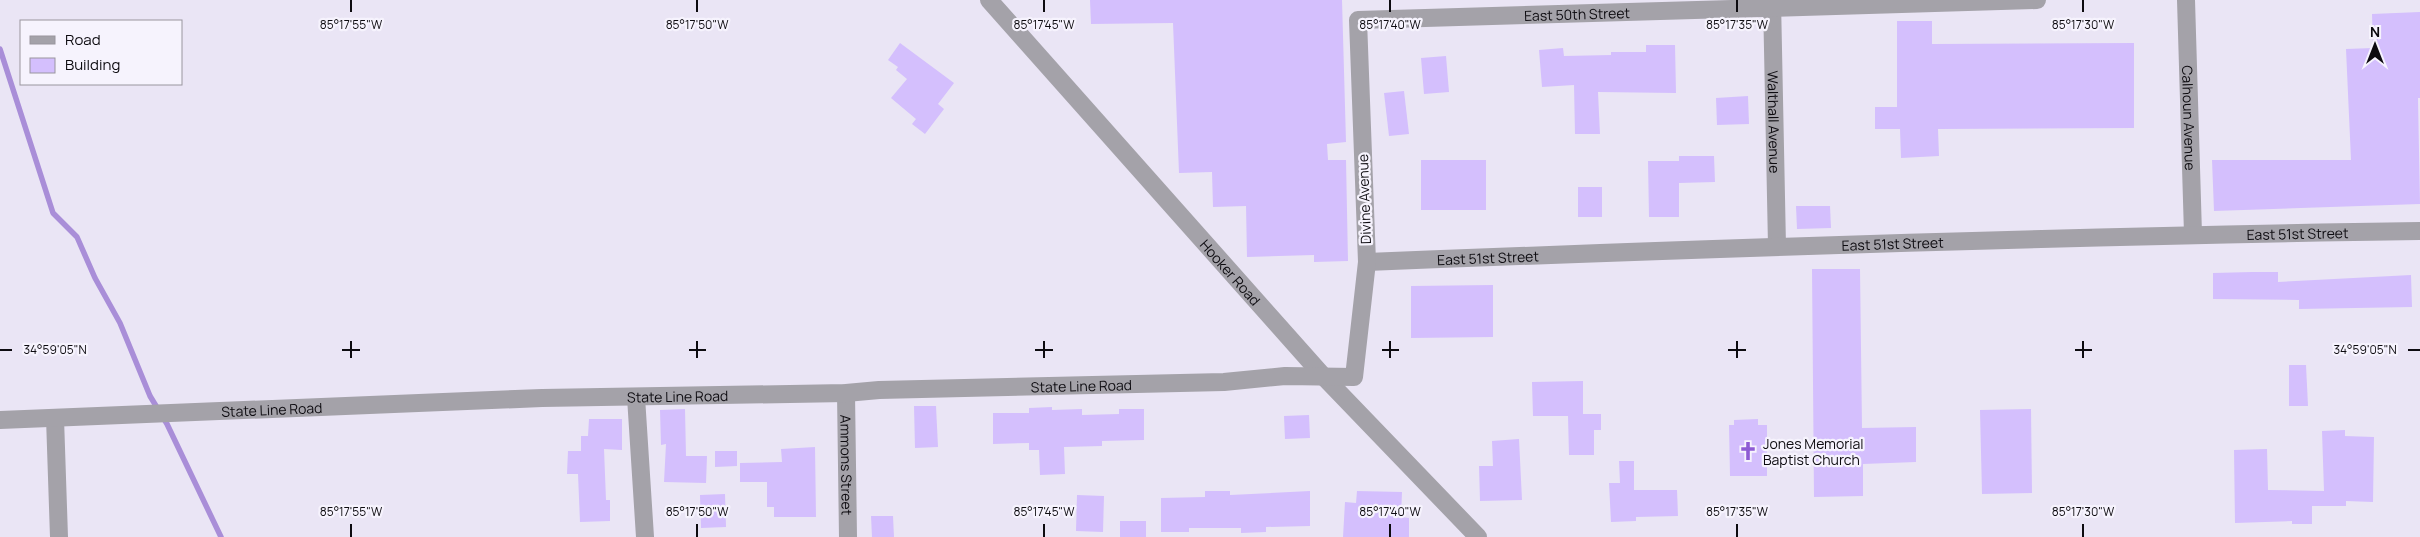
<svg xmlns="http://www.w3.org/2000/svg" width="2420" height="537" font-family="Manrope,sans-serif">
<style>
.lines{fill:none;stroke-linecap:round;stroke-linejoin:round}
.stream{stroke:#a98ed8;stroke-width:5.5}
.building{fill:#d4bffd}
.minor{stroke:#a4a2a9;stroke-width:18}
.ticks{fill:none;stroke:#0d0b10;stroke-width:2}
.labels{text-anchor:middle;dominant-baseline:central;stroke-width:4.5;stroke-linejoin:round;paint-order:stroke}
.street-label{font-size:14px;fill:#0d0b10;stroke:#f6f3fd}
.poi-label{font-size:14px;fill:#0d0b10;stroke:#f6f3fd;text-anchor:start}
.ticks-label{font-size:12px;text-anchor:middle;fill:#0d0b10;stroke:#f6f3fd;stroke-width:4.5;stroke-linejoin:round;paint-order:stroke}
</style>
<rect width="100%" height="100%" fill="#eae5f5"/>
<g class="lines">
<path class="stream" d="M0,49L53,213L77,237L95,278L120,323L150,396L167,424L221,537"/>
</g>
<g class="building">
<path d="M1090,0H1342L1346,142L1327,144L1328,160H1346L1348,261L1314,262V255L1247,257L1246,206L1213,207L1212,172L1179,173L1173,23L1091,24Z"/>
<path d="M2420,12V98H2418L2420,204L2214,211L2212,160H2351L2346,49L2373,48L2372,14Z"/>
<path d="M1897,21H1932V44L2134,43V128L1938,129L1939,156L1901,158L1900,129H1875V107H1897Z"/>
<path d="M900,43L954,83L938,104L944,109L925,134L912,124L916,119L891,98L907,79L896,70L898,67L888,60Z"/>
<path d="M1646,45H1675L1676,93L1598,92L1600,134H1575L1574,85L1542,87L1539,50L1563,48L1564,56L1611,55V52H1646Z"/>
<path d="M1446,56L1449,92L1424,94L1421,58Z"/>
<path d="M1404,91L1409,134L1389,136L1384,93Z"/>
<path d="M1748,96L1749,124L1717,125L1716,98Z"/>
<path d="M1679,156H1714L1715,182L1679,183V217H1649L1648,161H1679Z"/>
<rect x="1421" y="160" width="65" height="50"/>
<rect x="1578" y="187" width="24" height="30"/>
<path d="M1796,206H1830L1831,228L1797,229Z"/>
<path d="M1812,269H1860L1862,428L1916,427V462L1863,464V496L1814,497Z"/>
<path d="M2252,272H2278V282L2411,275L2412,307L2299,309V300L2213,299V273Z"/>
<path d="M1493,285V337L1411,338V286Z"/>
<path d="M2289,365H2306L2308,406H2289Z"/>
<path d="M1583,381V414H1601V430H1594V455H1569L1568,416H1533L1532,382Z"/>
<path d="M914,406H936L938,447L915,448Z"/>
<path d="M1052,407V410L1082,409V415L1119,414V409H1144V440L1102,441V446L1064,447L1065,474L1040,475L1039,450H1029V443L993,444V413H1029V408Z"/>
<path d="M685,409L686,456H707L706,483L664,482L666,444L661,445L660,410Z"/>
<path d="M2031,409L2032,493L1982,494L1980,410Z"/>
<path d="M1309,415L1310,438L1285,439L1284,416Z"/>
<path d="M589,419H622V450L604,449L606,500H610V521L580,522L578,474H567L568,451H581V436H588Z"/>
<path d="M1758,419V425H1767V476H1730L1729,425H1734V420Z"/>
<path d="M2345,430V436L2374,437L2373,502L2346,501V506H2312V524H2292V521L2235,523L2234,450L2267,449L2268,490L2324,491L2322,431Z"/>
<path d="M1519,439L1522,500L1480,501L1479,466H1493L1492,441Z"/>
<path d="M815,447L816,517H774V507H767V482H740V463L782,462L781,449Z"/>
<path d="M715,451H737V466L715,467Z"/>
<path d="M1619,461H1634V490H1677L1678,516L1636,517V521L1611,522L1609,483H1620Z"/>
<path d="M1205,491H1230V495L1310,491V526L1266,527V532L1241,533V528H1189V532H1161V498L1205,497Z"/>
<path d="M1357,491L1402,492L1401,517L1409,518V537H1343L1345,502L1356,503Z"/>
<path d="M725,494L726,527L701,528L700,495Z"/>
<path d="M1077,495L1104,496L1103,532L1076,531Z"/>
<path d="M871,516H893L894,537H872Z"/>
<rect x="1120" y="521" width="26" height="16"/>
</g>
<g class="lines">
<g class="minor">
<path id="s1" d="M989,0L1324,377L1478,537"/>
<path id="s2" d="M1772,0L1777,246"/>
<path id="s3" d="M2186,0L2193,234"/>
<path id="s4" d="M1367,262C1718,248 2069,236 2420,231"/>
<path id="s5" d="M846,393L848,537"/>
<path d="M636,397L645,537"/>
<path d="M55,418L59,537"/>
<path id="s6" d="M0,420L542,398L846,393L879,390L1224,382L1285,376L1354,377L1367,262L1358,20L2037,0"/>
</g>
</g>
<path class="ticks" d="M351,0V12M697,0V12M1044,0V12M1390,0V12M1737,0V12M2083,0V12M351,341V358M697,341V358M1044,341V358M1390,341V358M1737,341V358M2083,341V358M0,350H12M342,350H360M689,350H706M1035,350H1053M1382,350H1399M1728,350H1746M2075,350H2092M2408,350H2420M351,524V537M697,524V537M1044,524V537M1390,524V537M1737,524V537M2083,524V537"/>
<defs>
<g id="church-bare" transform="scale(1.5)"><path d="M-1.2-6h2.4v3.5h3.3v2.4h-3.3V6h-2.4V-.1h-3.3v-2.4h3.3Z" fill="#8e5bd4" stroke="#f6f3fd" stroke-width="2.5" paint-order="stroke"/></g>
</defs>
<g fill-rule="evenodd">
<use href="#church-bare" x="1748" y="451"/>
</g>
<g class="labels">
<g class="street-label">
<text stroke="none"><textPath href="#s6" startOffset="1932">East 50th Street</textPath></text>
<text stroke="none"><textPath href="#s3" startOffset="118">Calhoun Avenue</textPath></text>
<text stroke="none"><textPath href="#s2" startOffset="122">Walthall Avenue</textPath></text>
<text transform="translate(1364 199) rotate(-92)">Divine Avenue</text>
<text stroke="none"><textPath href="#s4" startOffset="931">East 51st Street</textPath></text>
<text stroke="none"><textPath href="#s4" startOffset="526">East 51st Street</textPath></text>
<text stroke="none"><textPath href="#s4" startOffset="121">East 51st Street</textPath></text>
<text stroke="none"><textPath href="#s1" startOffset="364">Hooker Road</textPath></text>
<text stroke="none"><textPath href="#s6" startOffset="1082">State Line Road</textPath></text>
<text stroke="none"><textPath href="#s6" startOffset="678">State Line Road</textPath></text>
<text stroke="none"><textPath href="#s6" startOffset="272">State Line Road</textPath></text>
<text stroke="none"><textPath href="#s5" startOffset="72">Ammons Street</textPath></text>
</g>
<g class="poi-label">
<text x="1763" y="443">Jones Memorial<tspan x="1763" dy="16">Baptist Church</tspan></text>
</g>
</g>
<g class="ticks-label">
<text x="351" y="29">85°17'55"W</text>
<text x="697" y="29">85°17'50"W</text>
<text x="1044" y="29">85°17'45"W</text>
<text x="1390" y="29">85°17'40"W</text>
<text x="1737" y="29">85°17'35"W</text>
<text x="2083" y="29">85°17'30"W</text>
<text x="55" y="354">34°59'05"N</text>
<text x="2365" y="354">34°59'05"N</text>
<text x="351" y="516">85°17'55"W</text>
<text x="697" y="516">85°17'50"W</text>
<text x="1044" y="516">85°17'45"W</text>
<text x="1390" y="516">85°17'40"W</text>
<text x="1737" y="516">85°17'35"W</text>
<text x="2083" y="516">85°17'30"W</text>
</g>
<rect x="20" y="20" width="162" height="65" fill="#f6f3fd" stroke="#99969e"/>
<rect x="30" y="36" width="25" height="8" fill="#a4a2a9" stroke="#99969e"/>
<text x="65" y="45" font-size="15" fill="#0d0b10">Road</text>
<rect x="30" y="58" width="25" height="15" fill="#d4bffd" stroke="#99969e"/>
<text x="65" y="70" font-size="15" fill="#0d0b10">Building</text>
<g transform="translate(2375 45)" stroke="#f6f3fd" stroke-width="4" paint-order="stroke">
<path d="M0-4L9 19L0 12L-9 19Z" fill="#0d0b10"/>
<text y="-8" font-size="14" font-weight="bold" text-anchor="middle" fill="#0d0b10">N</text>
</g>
</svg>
